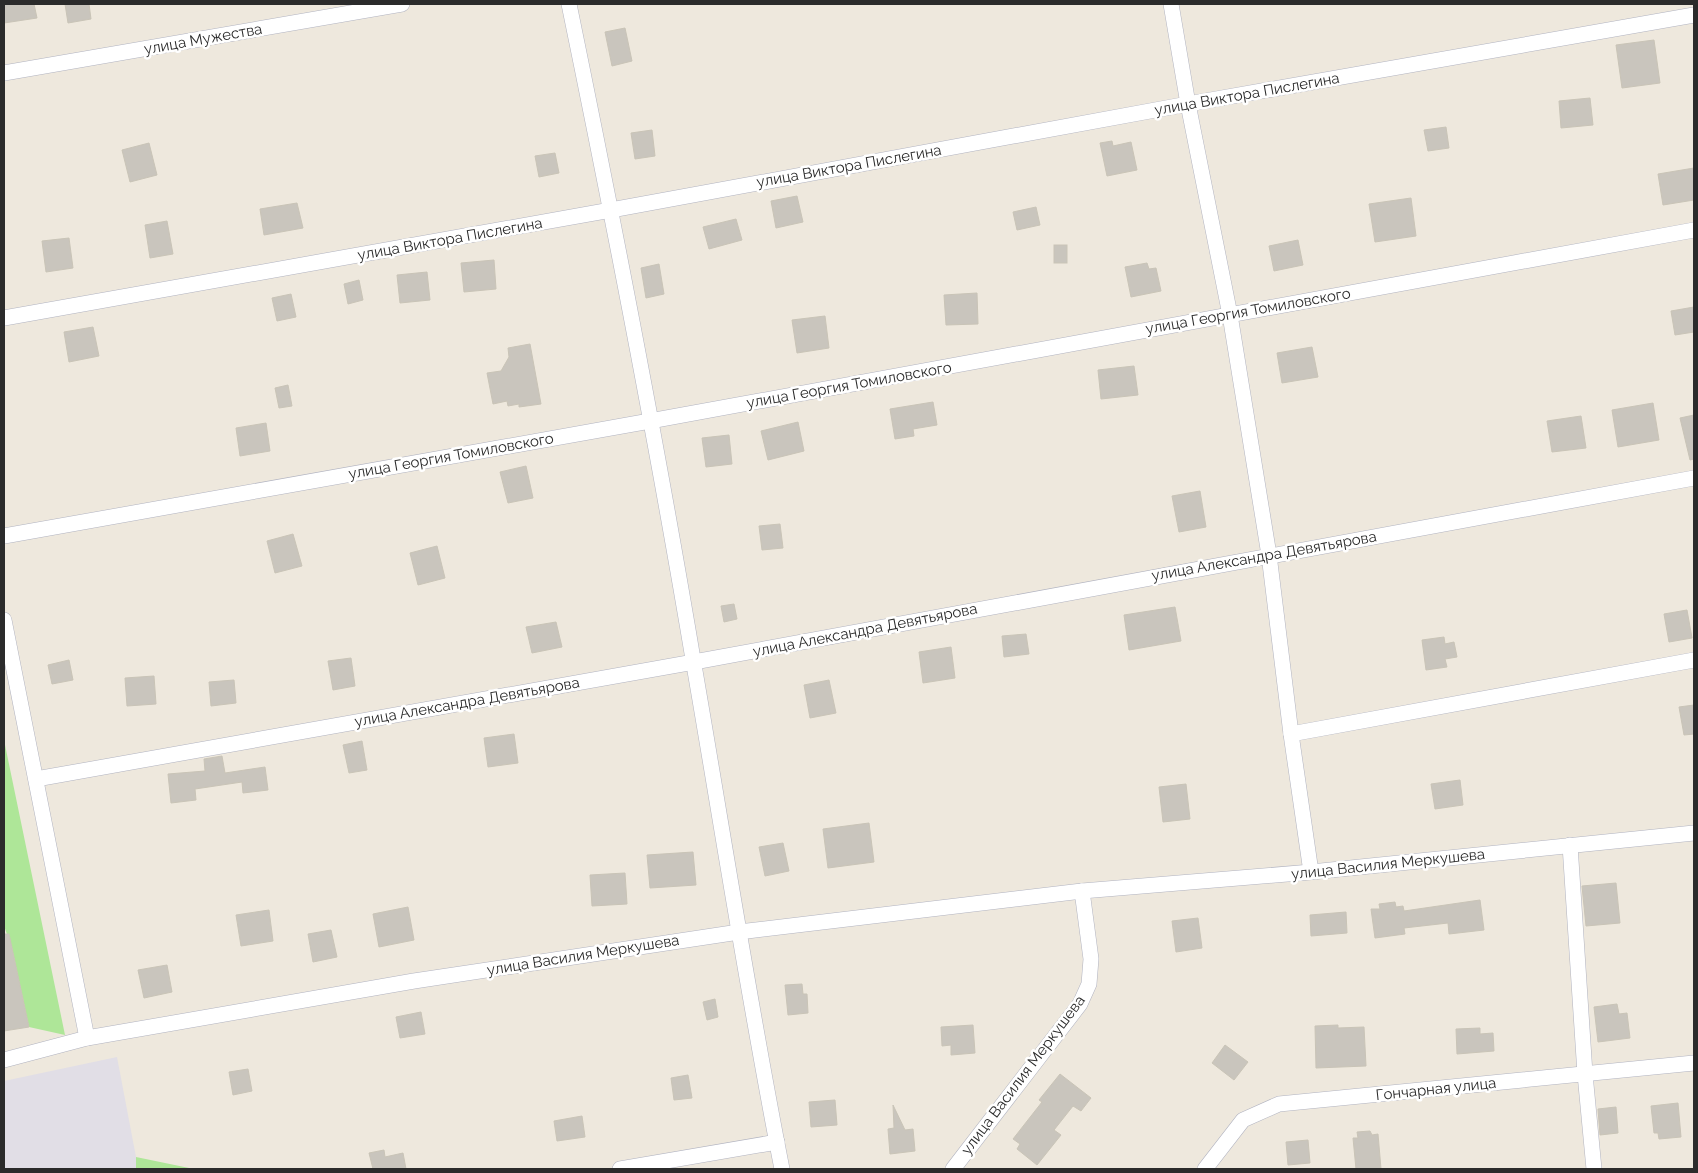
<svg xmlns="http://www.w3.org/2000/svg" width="1698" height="1173" font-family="Raleway,sans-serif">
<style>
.industrial{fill:#e1dee6}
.green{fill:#aee698}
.building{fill:#c9c5bd;stroke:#c9c4b7}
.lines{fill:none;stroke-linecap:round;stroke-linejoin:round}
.street-casing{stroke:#b1b3c0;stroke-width:16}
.street{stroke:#fff;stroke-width:15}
.labels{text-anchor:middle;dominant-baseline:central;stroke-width:5;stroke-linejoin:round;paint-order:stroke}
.street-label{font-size:15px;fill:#2b2b2b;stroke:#fff}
</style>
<rect width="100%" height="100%" fill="#eee8dd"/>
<path class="industrial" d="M117,1057L136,1157V1169H4V1081Z"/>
<g class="green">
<path d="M4,740L65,1035L29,1027L12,948L4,926Z"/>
<path d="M136,1157L194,1169H136Z"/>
</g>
<g class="building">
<path d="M4,4H34L37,18L4,23Z"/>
<path d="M65,4H89L91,19L68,23Z"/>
<path d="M625,28L632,61L612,66L605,32Z"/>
<path d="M1654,40L1660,83L1622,88L1616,45Z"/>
<path d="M1590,98L1593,125L1561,128L1559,101Z"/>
<path d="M1446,127L1449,148L1428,151L1424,130Z"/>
<path d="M652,130L655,156L635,159L631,133Z"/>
<path d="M1112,141L1113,146L1131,142L1137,170L1107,176L1100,143Z"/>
<path d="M149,143L157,175L130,182L122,150Z"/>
<path d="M555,153L559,173L539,177L535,156Z"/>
<path d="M1694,168V200L1663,205L1658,174Z"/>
<path d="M797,196L803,222L776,228L771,201Z"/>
<path d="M1411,198L1416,236L1375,242L1369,204Z"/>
<path d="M297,203L303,228L264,235L260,209Z"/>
<path d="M1036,207L1040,225L1017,230L1013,212Z"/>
<path d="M736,219L742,240L709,249L703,227Z"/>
<path d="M167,221L173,254L150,258L145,225Z"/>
<path d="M69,238L73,268L46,272L42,241Z"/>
<path d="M1298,240L1303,265L1274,271L1269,246Z"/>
<rect x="1054" y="245" width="13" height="18"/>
<path d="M494,260L496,289L464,292L461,263Z"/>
<path d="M1147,263L1149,269L1156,268L1161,291L1131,297L1125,267Z"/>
<path d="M659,264L664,294L646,298L641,268Z"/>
<path d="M427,272L430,300L400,303L397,275Z"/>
<path d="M359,280L363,300L348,304L344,284Z"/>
<path d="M977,293L978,324L946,325L944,295Z"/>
<path d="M291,294L296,317L277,321L272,298Z"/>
<path d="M1694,307V332L1675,335L1671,311Z"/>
<path d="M825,316L829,348L797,353L792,320Z"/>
<path d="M93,327L99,356L69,362L64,332Z"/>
<path d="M530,344L541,404L519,407V404L508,406L507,401L493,404L487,373L501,371L509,357L508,348Z"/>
<path d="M1312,347L1318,377L1282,383L1277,353Z"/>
<path d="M1134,366L1138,395L1101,399L1098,370Z"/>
<path d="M288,385L292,406L279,408L275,388Z"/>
<path d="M933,402L937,425L913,429L914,436L895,439L890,409Z"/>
<path d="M1653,403L1659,440L1618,447L1612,410Z"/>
<path d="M1694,415V459L1690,460L1680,418Z"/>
<path d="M1581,416L1586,448L1552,452L1547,421Z"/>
<path d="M798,422L804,451L768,460L761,431Z"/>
<path d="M266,423L270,451L240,456L236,428Z"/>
<path d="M729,435L732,464L706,467L702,438Z"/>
<path d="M526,466L533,498L508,503L500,472Z"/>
<path d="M1200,491L1206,527L1179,532L1172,496Z"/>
<path d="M780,524L783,548L762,550L759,526Z"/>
<path d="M293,534L302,566L275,573L267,541Z"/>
<path d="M437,546L445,578L418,585L410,553Z"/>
<path d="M734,604L737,619L724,622L721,606Z"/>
<path d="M1175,607L1181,641L1129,650L1124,615Z"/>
<path d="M1687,610L1692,638L1669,642L1664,614Z"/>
<path d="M556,622L562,647L532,653L526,627Z"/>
<path d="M1026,634L1029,654L1004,657L1002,636Z"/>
<path d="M1444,637L1445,644L1454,642L1457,657L1445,659L1447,667L1426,670L1422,640Z"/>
<path d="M951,647L955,678L923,683L919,652Z"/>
<path d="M351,658L355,686L333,690L328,661Z"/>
<path d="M69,660L73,680L52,684L48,665Z"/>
<path d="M154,676L156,704L127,706L125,678Z"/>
<path d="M234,680L236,703L211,706L209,682Z"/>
<path d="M829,680L836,713L810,718L804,685Z"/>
<path d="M1694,705V734L1684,735L1679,707Z"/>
<path d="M514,734L518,763L488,767L484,738Z"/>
<path d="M362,741L367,770L349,773L343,745Z"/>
<path d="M222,756L225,773L265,767L268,790L243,793L242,782L195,789L196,800L171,803L168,774L205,771L204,759Z"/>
<path d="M1460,780L1463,805L1435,809L1431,784Z"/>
<path d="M1186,784L1190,819L1163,822L1159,787Z"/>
<path d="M869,823L874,862L828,868L823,829Z"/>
<path d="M783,843L789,871L765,876L759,847Z"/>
<path d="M693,852L696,885L650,888L647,855Z"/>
<path d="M625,873L627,904L592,906L590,875Z"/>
<path d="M1616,883L1620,923L1586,926L1582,886Z"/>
<path d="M1480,900L1484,930L1449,934L1448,923L1404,928L1405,934L1375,938L1371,909H1380L1379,904L1395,902L1396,907L1403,906L1404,911Z"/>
<path d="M408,907L414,940L379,947L373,914Z"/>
<path d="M269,910L273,941L241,946L236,915Z"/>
<path d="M1346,912L1347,933L1311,936L1310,915Z"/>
<path d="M1198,918L1202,948L1176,952L1172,921Z"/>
<path d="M331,930L337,957L313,962L308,934Z"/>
<path d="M4,934H9L29,1027L4,1031Z"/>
<path d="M167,965L172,992L144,998L138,970Z"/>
<path d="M802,984L803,994H807L808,1013L788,1015L785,985Z"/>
<path d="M715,999L718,1017L707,1020L703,1002Z"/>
<path d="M1617,1004L1619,1014L1627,1013L1630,1038L1598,1042L1594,1007Z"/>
<path d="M421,1012L425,1034L400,1038L396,1017Z"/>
<path d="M973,1025L975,1053L951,1055V1045L942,1046L941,1027Z"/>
<path d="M1338,1025V1028L1364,1027L1366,1066L1316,1068L1315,1026Z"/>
<path d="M1480,1028V1034L1493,1033L1494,1051L1457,1054L1456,1029Z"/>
<path d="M1225,1045L1248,1062L1234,1080L1212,1063Z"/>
<path d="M248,1069L252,1091L233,1095L229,1072Z"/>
<path d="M1060,1074L1091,1098L1081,1111L1073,1106L1054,1130L1061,1135L1037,1165L1017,1149L1020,1144L1013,1139L1042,1102L1039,1100Z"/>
<path d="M688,1075L692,1098L674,1100L671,1078Z"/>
<path d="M835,1100L837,1125L811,1127L809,1102Z"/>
<path d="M1678,1103L1681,1137L1659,1139L1658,1133H1654L1651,1106Z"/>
<path d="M893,1105L905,1130L913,1129L915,1151L890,1154L888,1129L894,1128Z"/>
<path d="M1616,1107L1618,1133L1600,1135L1598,1109Z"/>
<path d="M582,1116L585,1137L557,1141L554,1121Z"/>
<path d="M1370,1131L1372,1135L1378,1134L1381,1169H1356L1353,1138H1358L1357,1132Z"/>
<path d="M1308,1140L1310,1163L1288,1165L1286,1142Z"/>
<path d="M384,1150L385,1157L403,1153L406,1169H373L369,1153Z"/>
</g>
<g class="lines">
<g class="street-casing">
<g id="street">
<path d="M569,4C614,223 657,444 694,665C723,833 749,1002 782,1169"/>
<path d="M1171,4L1188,104L1230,315L1269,555L1291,734L1311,872"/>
<path d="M4,73L402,4"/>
<path d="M4,318L611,210L1188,104L1694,15"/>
<path d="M4,536L650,421L1694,230"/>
<path d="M4,620L87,1038"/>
<path d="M1291,734L1694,660"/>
<path d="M36,779L694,662L1694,478"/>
<path d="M1570,845L1585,1074L1594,1169"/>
<path d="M4,1060L87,1038L414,981L739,932L1082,891L1311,872L1694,833"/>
<path d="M620,1169L777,1142"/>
<path d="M953,1169L1080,1004L1089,984L1091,959L1082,891"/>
<path d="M1205,1169L1243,1120L1279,1104L1694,1063"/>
</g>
</g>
<use href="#street" class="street"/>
</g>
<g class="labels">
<g class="street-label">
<text transform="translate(203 39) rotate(-10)">улица Мужества</text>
<text transform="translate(1247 94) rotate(-10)">улица Виктора Пислегина</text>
<text transform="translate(849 166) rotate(-10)">улица Виктора Пислегина</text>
<text transform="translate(450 239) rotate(-10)">улица Виктора Пислегина</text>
<text transform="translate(1248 311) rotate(-10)">улица Георгия Томиловского</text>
<text transform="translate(849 385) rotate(-10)">улица Георгия Томиловского</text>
<text transform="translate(451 456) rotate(-10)">улица Георгия Томиловского</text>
<text transform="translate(1264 556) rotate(-10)">улица Александра Девятьярова</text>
<text transform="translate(865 630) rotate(-11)">улица Александра Девятьярова</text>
<text transform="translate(467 702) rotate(-10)">улица Александра Девятьярова</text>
<text transform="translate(1388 864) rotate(-6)">улица Василия Меркушева</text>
<text transform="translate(583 955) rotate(-9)">улица Василия Меркушева</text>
<text transform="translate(1023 1075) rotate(-53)">улица Василия Меркушева</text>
<text transform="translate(1436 1089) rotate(-6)">Гончарная улица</text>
</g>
</g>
<rect width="1698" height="1173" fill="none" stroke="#2b2b2b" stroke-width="10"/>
</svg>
